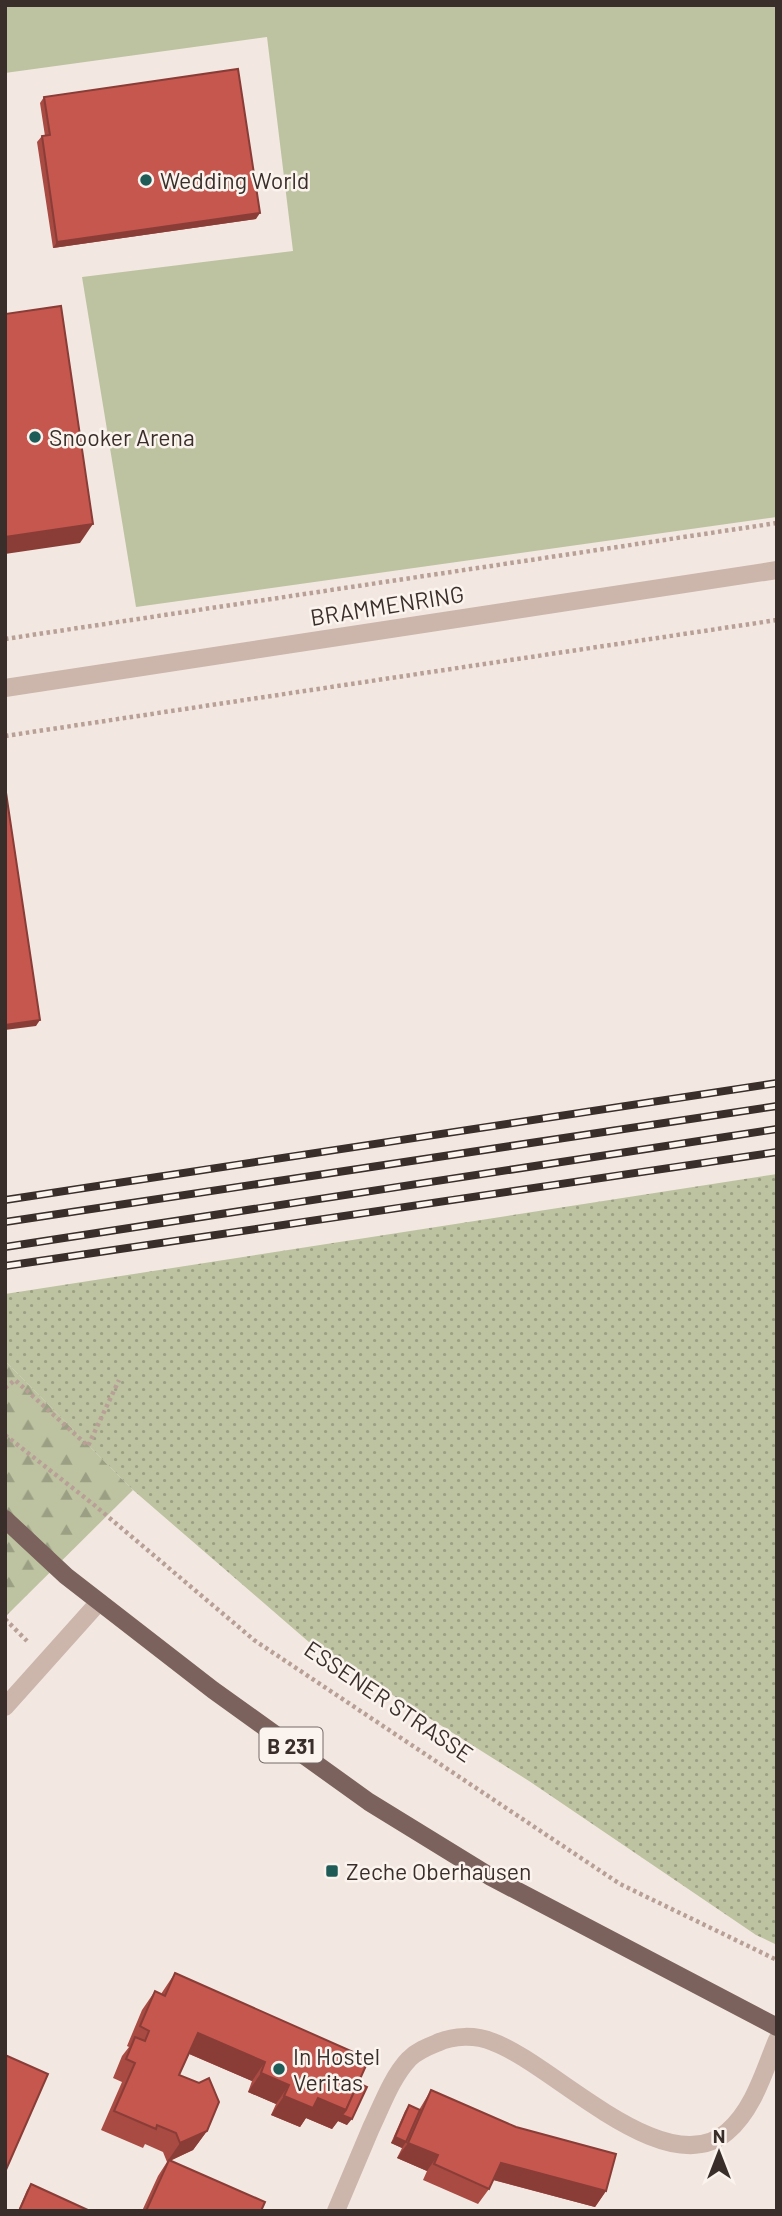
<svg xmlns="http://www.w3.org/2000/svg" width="782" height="2216" font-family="Barlow,sans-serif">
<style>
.grass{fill:#bdc3a1}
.forest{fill:url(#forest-firs)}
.park{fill:url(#park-dots)}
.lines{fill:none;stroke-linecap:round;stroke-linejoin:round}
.path{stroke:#b8a097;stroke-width:4.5;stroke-dasharray:3.5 3.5;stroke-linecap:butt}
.minor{stroke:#ccb6ac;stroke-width:18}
.major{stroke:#7c625d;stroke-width:18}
.rail-casing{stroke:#3a2e2b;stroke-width:8}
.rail{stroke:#fbf3ee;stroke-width:5;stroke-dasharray:16;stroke-linecap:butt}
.wall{fill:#a94b43}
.shaded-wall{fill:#8a3d37}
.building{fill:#c5574e;stroke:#8a3d37;stroke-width:2}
.poi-dot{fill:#205c57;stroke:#fbf3ee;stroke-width:2.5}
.labels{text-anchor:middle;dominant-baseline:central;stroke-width:5;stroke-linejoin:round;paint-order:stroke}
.shield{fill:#fbf3ee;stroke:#746966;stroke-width:2}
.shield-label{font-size:21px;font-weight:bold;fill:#3a2e2b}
.poi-label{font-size:23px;fill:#3a2e2b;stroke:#fbf3ee;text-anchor:start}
.street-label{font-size:23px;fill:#3a2e2b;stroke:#fbf3ee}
</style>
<defs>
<pattern id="forest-firs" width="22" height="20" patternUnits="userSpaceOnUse" patternTransform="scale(1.75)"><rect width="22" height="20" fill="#bdc3a1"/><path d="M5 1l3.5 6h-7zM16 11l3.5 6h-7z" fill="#9b9f83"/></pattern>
<pattern id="park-dots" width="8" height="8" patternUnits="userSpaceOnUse" patternTransform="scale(1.75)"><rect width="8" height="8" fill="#bdc3a1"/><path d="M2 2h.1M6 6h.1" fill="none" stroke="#9b9f83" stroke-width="1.8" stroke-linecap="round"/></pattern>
</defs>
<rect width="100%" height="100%" fill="#f3e8e1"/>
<path class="grass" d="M5,5H777V517L136,607L82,277L293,251L267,37L5,73Z"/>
<path class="forest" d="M5,1361L133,1490L5,1617Z"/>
<path class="park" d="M777,1174V1945L756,1935L529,1781L310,1643L133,1490L5,1361V1294Z"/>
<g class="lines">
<g class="path">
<path d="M5,639L777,523"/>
<path d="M5,736L777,620"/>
<path d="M5,1388L15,1380L88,1446L119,1380"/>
<path d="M5,1435L93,1504L254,1640L620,1884L777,1960"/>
<path d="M5,1619L27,1641"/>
</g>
<g class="minor">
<path d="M5,688L777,570"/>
<path d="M5,1707L99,1602"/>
<path d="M336,2211C348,2183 359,2156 371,2128C382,2105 392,2077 409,2059C417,2051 427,2047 437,2043C454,2035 476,2035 493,2042C552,2063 665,2185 727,2132C754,2109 764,2071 777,2040"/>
</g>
<path class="major" d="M5,1519L66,1576L213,1690L369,1802L491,1877L777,2027"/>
<g class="rail-casing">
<g id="rail">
<path d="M5,1200L777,1083"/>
<path d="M5,1222L777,1106"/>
<path d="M5,1247L777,1129"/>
<path d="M5,1266L777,1152"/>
</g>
</g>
<use href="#rail" class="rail"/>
</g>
<g class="wall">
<path d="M44,97L256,219L53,248L37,142L42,136H45L40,103Z"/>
<path d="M175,1973L358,2083L347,2125L338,2121L332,2129L306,2118L300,2127L271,2115L276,2104L248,2092L252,2081L189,2054L179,2075L207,2131L193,2150L170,2161L261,2211H142L158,2176L167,2162L163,2152L145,2144L143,2148L101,2130L122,2082L113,2078L122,2056L129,2047L127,2046L142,2010L155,1991L161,1994Z"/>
<path d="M431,2090L606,2191L595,2207L493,2180L489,2189L478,2204L423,2180L427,2171L397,2158L402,2148L391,2143L405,2111L409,2105L419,2110Z"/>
<path d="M31,2184L90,2211H18L27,2190Z"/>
</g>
<g class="shaded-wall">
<path d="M260,213L256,219L53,248L57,242Z"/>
<path d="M93,524L80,543L5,554V537Z"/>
<path d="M40,1020L36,1026L5,1030V1025Z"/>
<path d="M198,2033L265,2062L252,2081L185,2052Z"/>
<path d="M261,2073L289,2085L276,2104L248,2092Z"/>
<path d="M284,2096L318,2098L346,2110L352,2119L347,2125L338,2121L332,2129L306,2118L300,2127L271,2115Z"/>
<path d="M207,2131L193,2150L167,2162L180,2143Z"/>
<path d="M395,2137L406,2142L402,2148L391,2143Z"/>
<path d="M408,2143L438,2155L427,2171L397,2158Z"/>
<path d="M501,2163L606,2191L595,2207L490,2179Z"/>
</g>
<g class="building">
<path d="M238,69L260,213L57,242L42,136L50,135L44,97Z"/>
<path d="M61,306L93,524L5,537V314Z"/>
<path d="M5,786L40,1020L5,1025Z"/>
<path d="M175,1973L369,2059L346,2110L318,2098L313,2108L284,2096L289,2085L261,2073L265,2062L198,2033L179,2075L199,2083L209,2078L219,2102L207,2131L180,2143L176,2133L157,2125L156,2129L114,2111L135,2063L126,2059L135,2037L145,2041L149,2031L140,2026L155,1991L165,1996Z"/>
<path d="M5,2055L48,2074L5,2172Z"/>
<path d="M358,2083L367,2087L352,2119L342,2115L346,2110Z"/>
<path d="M431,2090L516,2127L616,2154L606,2191L501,2163L489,2189L434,2164L438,2155L408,2143Z"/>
<path d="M409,2105L420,2110L406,2142L395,2137Z"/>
<path d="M169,2160L265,2202L261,2211H146Z"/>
<path d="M31,2184L90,2211H19Z"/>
</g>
<g class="poi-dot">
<circle cx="146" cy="180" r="7"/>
<circle cx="35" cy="437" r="7"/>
<rect x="325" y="1864" width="14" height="14" rx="3.5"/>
<circle cx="279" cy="2069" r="7"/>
</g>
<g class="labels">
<rect class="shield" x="259.5" y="1727.5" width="63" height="35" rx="5"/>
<g class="shield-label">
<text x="291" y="1745">B 231</text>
</g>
<g class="poi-label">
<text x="160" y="180">Wedding World</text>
<text x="49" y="437">Snooker Arena</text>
<text x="346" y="1871">Zeche Oberhausen</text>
<text x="293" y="2056">In Hostel<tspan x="293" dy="26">Veritas</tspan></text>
</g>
<g class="street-label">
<text transform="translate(387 605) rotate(-9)">BRAMMENRING</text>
<text transform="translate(389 1701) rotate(34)">ESSENER STRASSE</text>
</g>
</g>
<rect width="782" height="2216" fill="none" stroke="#3a2e2b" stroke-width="14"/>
<g transform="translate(719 2153)" stroke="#fbf3ee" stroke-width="5" paint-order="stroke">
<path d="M0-5L12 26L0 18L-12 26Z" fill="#3a2e2b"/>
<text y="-10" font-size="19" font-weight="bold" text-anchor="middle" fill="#3a2e2b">N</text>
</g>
</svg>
